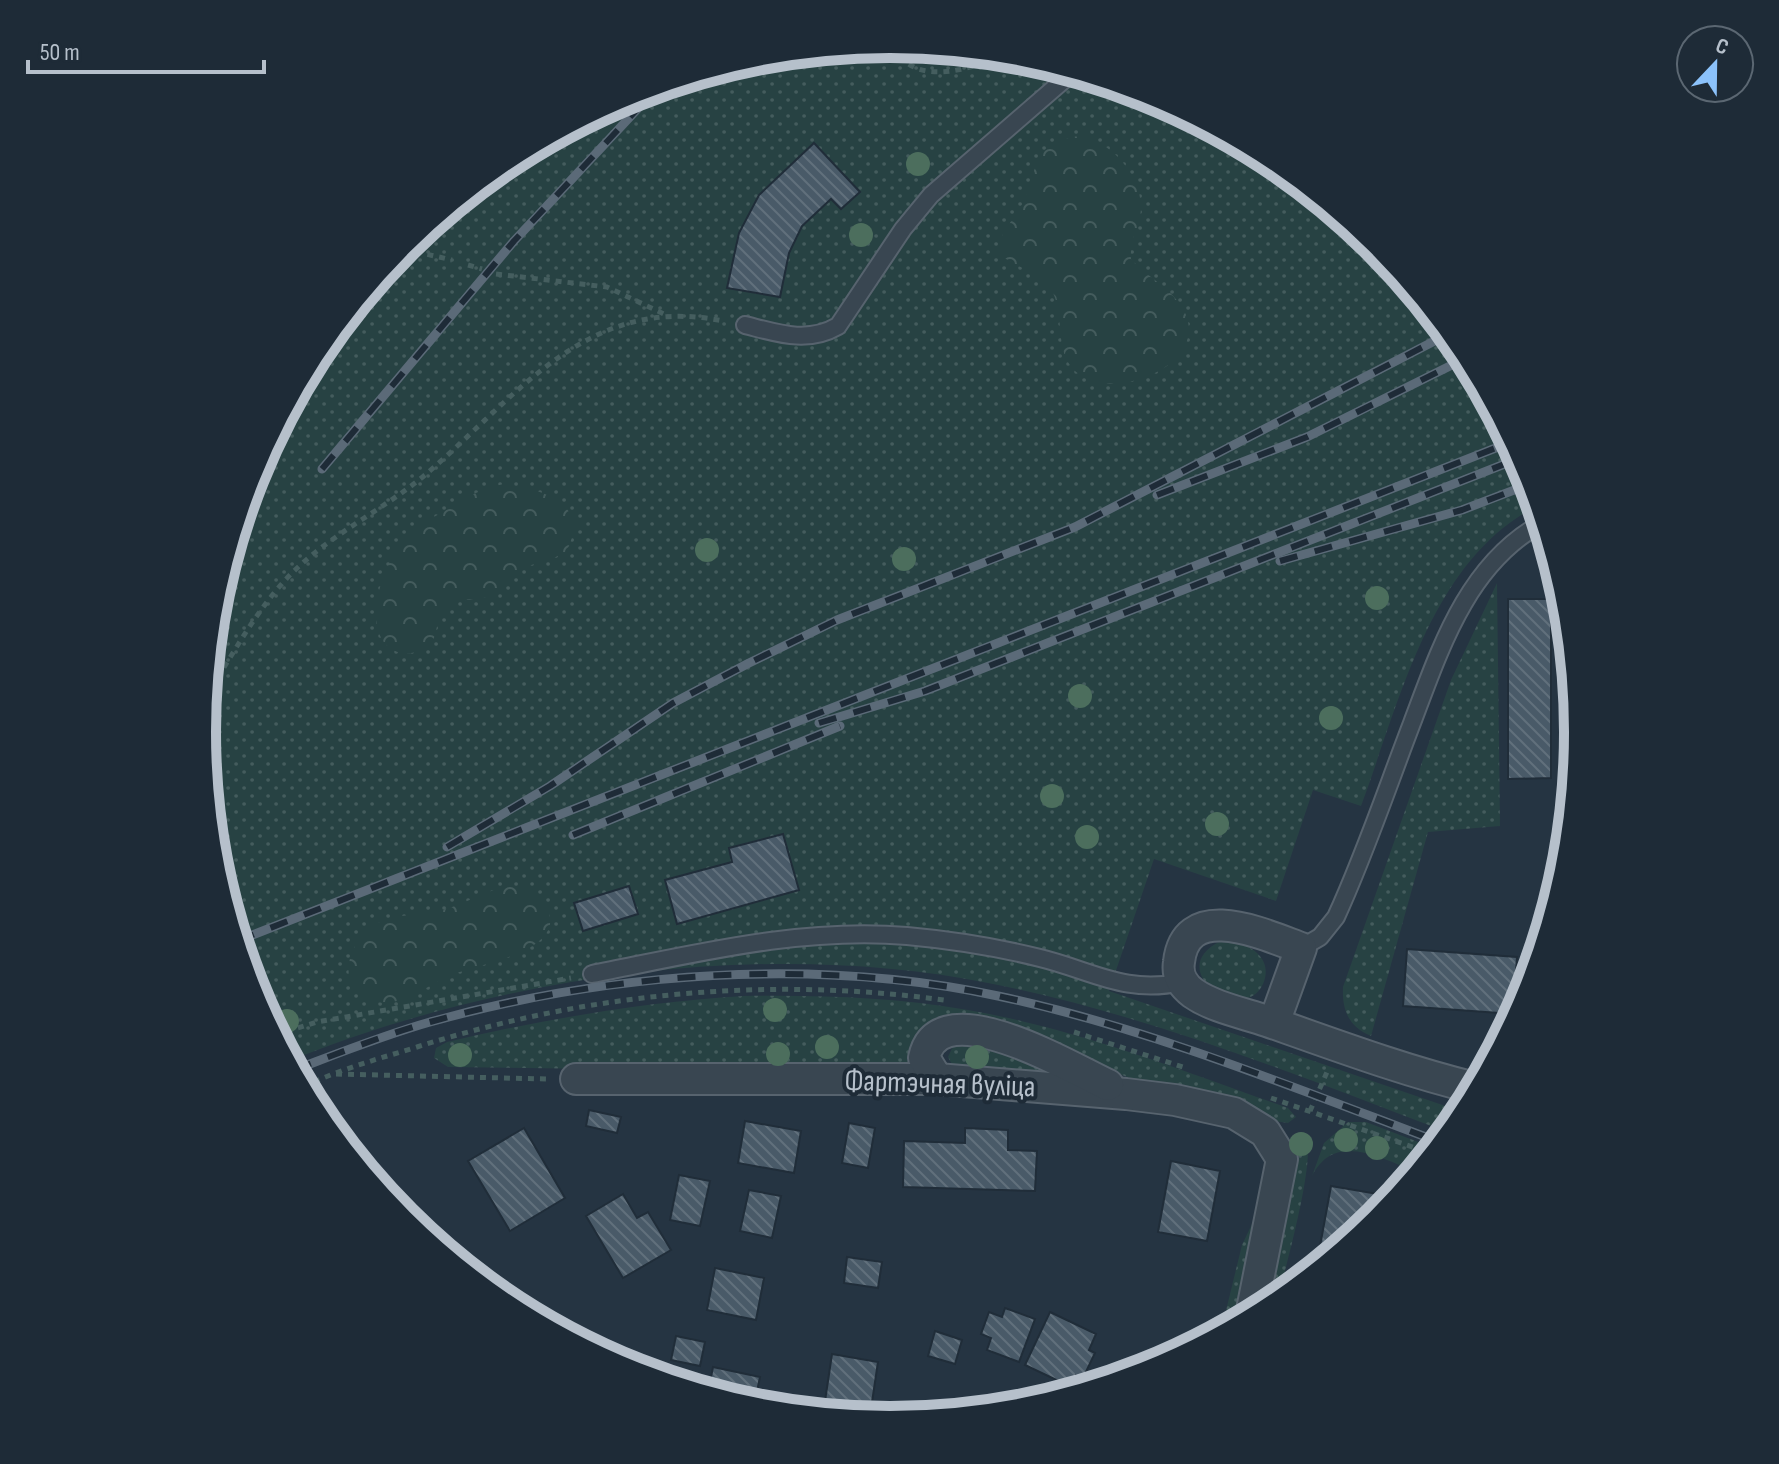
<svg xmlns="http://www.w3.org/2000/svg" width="1779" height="1464" font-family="'Sofia Sans Condensed',sans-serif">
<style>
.grass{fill:url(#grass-dots)}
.forest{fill:url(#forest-crowns)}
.building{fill:url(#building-back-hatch);stroke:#202d39;stroke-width:2}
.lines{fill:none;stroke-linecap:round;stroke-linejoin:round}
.service-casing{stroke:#57636e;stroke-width:20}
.minor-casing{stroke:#57636e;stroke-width:34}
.path{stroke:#455e5f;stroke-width:5;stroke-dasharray:6 6;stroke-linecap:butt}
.service{stroke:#394651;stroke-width:16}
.minor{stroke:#394651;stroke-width:30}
.rail-casing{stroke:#5b6a78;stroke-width:9}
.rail{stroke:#1e2b37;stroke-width:6;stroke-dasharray:18;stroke-linecap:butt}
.tree{fill:#4c6e5d}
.labels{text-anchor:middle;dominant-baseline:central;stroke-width:8;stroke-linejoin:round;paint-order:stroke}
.street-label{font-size:30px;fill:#b6c0cb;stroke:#1e2b37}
.rim{fill:none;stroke:#b6c0cb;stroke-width:10}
</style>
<defs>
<pattern id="grass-dots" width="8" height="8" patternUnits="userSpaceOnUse" patternTransform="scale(2)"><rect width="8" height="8" fill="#274243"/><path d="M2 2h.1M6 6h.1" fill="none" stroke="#445c5d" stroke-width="1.8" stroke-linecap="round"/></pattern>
<pattern id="forest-crowns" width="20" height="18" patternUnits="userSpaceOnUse" patternTransform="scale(2)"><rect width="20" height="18" fill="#274243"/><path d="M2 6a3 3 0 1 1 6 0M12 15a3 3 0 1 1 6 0" fill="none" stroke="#445c5d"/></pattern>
<pattern id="building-back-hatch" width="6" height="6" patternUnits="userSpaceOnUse" patternTransform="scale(2)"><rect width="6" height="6" fill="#495a68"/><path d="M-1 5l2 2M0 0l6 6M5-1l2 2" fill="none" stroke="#61707c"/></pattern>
</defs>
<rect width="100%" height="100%" fill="#253442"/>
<g class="grass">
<path d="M890,44L1024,57L1153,97L1272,160L1376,246L1462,350L1525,469L1537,506C1430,561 1400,702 1361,806L1313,790L1276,901L1154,859L1109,991L1463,1112L1447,1132C1297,1075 1146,1014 988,983C766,938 498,976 289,1061L254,995L215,866L202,732L215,597L254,468L318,349L403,245L508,160L627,96L756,57Z"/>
<path d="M1497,583L1500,826L1428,832L1371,1036C1348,1026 1342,1010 1343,987L1451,680Z"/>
<path d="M1221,941C1245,940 1275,956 1263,984C1243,1027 1161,969 1221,941Z"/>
<path d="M744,996C819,995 894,997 968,1010C1078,1029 1183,1071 1288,1108L1296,1117L1288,1123L1269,1120L1141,1082L996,1029L915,1051L902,1070L883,1073L448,1067L434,1058L436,1048L447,1042C545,1019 644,1002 744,996Z"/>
<path d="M956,1040L1045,1060L1050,1074L955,1070L948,1057Z"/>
<path d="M1348,1122H1366L1434,1148L1415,1171C1379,1158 1335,1131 1312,1176L1324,1143Z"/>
<path d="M1304,1132C1320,1148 1284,1272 1278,1299L1265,1308L1293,1149Z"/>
<path d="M1260,1207L1235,1324L1221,1331L1242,1245Z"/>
</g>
<g class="forest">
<path d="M1080,136C1111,141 1142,176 1141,209C1140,227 1129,240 1131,259C1147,278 1176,290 1186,315C1206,367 1115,400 1080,375C1053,356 1065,321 1054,295C1045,274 1019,269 1002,256L998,245C1004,228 1016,217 1024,201C1039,166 1032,142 1080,136Z"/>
<path d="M504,484C535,489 562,494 577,524L567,551L552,559L521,568L501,592L491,597L450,602L441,612L432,645C400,665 374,647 376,611C377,588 387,565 399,546C410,529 431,519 448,509C467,497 482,488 504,484Z"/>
<path d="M507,886C524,889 539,891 547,908C569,953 473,964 446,977C426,987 402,1006 378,1002C334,995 345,944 374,925C393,913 418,916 439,911C463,905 483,892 507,886Z"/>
</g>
<g class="building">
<path d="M814,143L860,192L841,209L831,199L802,226L789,253L780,297L727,288L739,233L759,195Z"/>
<path d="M1508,599H1551V778L1508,779Z"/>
<path d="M783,834L799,890L677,924L665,880L732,862L729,848Z"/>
<path d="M629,886L638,914L583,931L574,903Z"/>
<path d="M1407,949L1517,957L1513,1014L1403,1006Z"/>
<path d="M589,1110L621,1117L617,1133L586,1126Z"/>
<path d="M745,1121L801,1131L794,1173L738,1163Z"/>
<path d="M849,1123L875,1128L868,1168L842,1163Z"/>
<path d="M524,1128L565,1198L510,1231L468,1161Z"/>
<path d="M965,1128L1008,1130V1150L1037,1151L1035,1191L903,1187L904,1141L965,1143Z"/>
<path d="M1171,1161L1220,1171L1207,1241L1158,1232Z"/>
<path d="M679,1175L710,1181L700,1226L670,1220Z"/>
<path d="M1331,1186L1378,1194L1372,1221L1316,1268Z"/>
<path d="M749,1190L781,1196L772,1238L740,1231Z"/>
<path d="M623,1194L637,1218L648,1212L671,1250L623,1278L586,1216Z"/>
<path d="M847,1257L882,1262L878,1288L844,1283Z"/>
<path d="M715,1268L764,1278L756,1320L707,1310Z"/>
<path d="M1005,1308L1035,1319L1019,1362L987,1350L991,1338L981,1334L989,1312L1002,1317Z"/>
<path d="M1050,1312L1096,1334L1089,1350L1095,1353L1083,1378L1076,1375L1071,1387L1025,1365Z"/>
<path d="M935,1331L962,1340L955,1364L928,1356Z"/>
<path d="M676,1336L705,1342L700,1366L671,1360Z"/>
<path d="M832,1354L878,1362L871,1409L825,1401Z"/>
<path d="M713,1367L760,1377L754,1406L708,1392Z"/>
</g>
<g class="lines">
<g class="service-casing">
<g id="service">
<path d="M745,325C777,333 807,344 838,326L903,229L931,195L1073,72"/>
<path d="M1301,948L1320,937L1336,917C1365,854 1387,788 1412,723C1440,649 1467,564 1542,523"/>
<path d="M592,974C694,954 801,927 907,936C951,940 996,947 1040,958C1090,970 1127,995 1181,982"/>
</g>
</g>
<g class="minor-casing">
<g id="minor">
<path d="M1274,1023L1301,948C1265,935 1186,898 1179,962C1177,975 1182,985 1193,993C1213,1007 1243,1013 1267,1021C1335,1045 1405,1071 1475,1088"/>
<path d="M576,1079H937L1126,1094L1175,1100L1234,1113L1265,1132L1282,1159L1251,1315"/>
<path d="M937,1079L924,1058C938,988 1071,1068 1108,1085"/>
</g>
</g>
<g class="path">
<path d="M895,45C909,88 972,70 1002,55"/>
<path d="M404,249L452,260"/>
<path d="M468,265L482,269"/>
<path d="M496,274L607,287L664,314"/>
<path d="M205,698C232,656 257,608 292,573C331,534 383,510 425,475C517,397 587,293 723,321"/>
<path d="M1074,1032L1186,1068"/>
<path d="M275,1035L317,1022L571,978"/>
<path d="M336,1074L546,1079"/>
<path d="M303,1087C340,1069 378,1059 417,1047C588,993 766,976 944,1000"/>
<path d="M1271,1098L1430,1153"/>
<path d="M1310,1111L1327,1072"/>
</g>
<use href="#service" class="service"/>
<use href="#minor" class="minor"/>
<g class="rail-casing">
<g id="rail">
<path d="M322,469L514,241L658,87"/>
<path d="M1157,495L1307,437L1466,358"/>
<path d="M1280,561L1462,510L1530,484"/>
<path d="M819,723L925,691L1520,458"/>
<path d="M573,835L840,726"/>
<path d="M447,847L550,786L673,703L749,663L837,620L1075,527L1448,334"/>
<path d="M237,941L1511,442"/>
<path d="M294,1070C339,1053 384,1035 430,1022C610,972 815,957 998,996C1149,1028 1295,1088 1439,1142"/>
</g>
</g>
<use href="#rail" class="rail"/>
</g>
<g class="tree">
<circle cx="918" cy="164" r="12"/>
<circle cx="861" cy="235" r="12"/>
<circle cx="707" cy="550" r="12"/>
<circle cx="904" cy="559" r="12"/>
<circle cx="1377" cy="598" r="12"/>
<circle cx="1080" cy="696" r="12"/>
<circle cx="1331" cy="718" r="12"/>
<circle cx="1052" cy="796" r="12"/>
<circle cx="1217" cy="824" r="12"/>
<circle cx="1087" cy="837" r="12"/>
<circle cx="775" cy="1010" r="12"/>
<circle cx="287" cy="1021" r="12"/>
<circle cx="827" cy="1047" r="12"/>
<circle cx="778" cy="1054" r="12"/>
<circle cx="460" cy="1055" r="12"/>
<circle cx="977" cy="1057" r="12"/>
<circle cx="1346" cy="1140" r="12"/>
<circle cx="1301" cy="1144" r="12"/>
<circle cx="1377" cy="1148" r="12"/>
</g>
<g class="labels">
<g class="street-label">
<text transform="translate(940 1084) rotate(2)">Фартэчная вуліца</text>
</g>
</g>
<path d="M0 0H1779V1464H0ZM216 732a674 674 0 1 1 1348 0a674 674 0 1 1-1348 0Z" fill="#1e2b37" fill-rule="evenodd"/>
<path class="rim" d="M216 732a674 674 0 1 1 1348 0a674 674 0 1 1-1348 0Z"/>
<g transform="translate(1715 64) rotate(22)"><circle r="38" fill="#1e2b37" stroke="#5b6772" stroke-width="2"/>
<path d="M0-6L14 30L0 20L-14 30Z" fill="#8bc2fb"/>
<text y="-12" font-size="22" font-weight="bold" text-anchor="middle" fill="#b6c0cb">С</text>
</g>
<path d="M28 60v12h236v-12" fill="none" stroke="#b6c0cb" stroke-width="4"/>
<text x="40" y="60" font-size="24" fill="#b6c0cb" stroke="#1e2b37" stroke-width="6" paint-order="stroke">50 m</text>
</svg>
